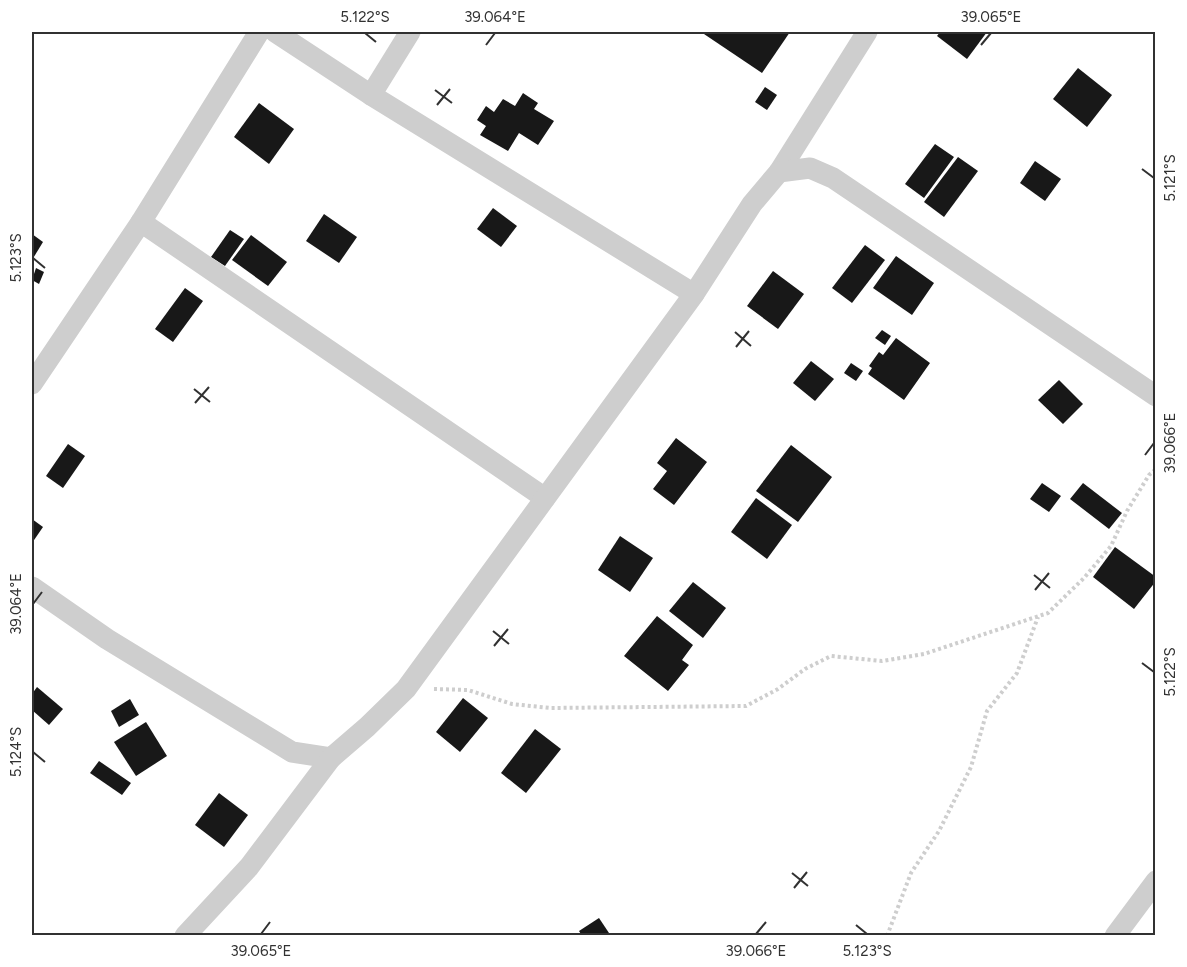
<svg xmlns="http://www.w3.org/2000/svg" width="1187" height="967" font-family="Figtree,sans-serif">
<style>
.building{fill:#181818}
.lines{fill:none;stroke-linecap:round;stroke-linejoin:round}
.path{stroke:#cecece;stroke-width:4;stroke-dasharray:3 3;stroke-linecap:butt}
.street{stroke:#cecece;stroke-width:21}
.ticks{fill:none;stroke:#313131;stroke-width:2}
.neatline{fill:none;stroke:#313131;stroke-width:2}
.ticks-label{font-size:15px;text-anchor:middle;fill:#313131}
</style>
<rect width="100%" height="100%" fill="#fff"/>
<g class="building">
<path d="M701,32H790L762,73Z"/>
<path d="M940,32H987L967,59L937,36Z"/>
<path d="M1078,68L1112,95L1087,127L1053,99Z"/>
<path d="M765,87L777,95L767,110L755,102Z"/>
<path d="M523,93L538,103L534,109L554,121L538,145L519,133L508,151L480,135L486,126L477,120L486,106L494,112L503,99L515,106Z"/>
<path d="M259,103L294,129L269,164L234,137Z"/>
<path d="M935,144L954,157L924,198L905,184Z"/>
<path d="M958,157L978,171L944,217L924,202Z"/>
<path d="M1035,161L1061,179L1045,201L1020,183Z"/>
<path d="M493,208L517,226L501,247L477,229Z"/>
<path d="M324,214L357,237L339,263L306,241Z"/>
<path d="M230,230L244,239L225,266L211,257Z"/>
<path d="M32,234L43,242L32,260Z"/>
<path d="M251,235L287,262L268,286L232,260Z"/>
<path d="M865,245L885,260L852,303L832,288Z"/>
<path d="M896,256L934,283L912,315L873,288Z"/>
<path d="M36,268L44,272L39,284L32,280Z"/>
<path d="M773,271L804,294L778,329L747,306Z"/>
<path d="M185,288L203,301L173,342L155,329Z"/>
<path d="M882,330L891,336L885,345L875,338Z"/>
<path d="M896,338L930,363L904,400L868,374L872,368L869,366L879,352L883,355Z"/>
<path d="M811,361L834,379L815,401L793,383Z"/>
<path d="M851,363L863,371L856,381L844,373Z"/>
<path d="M1059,380L1083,404L1063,424L1038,400Z"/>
<path d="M676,438L707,462L674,505L653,489L667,471L657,463Z"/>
<path d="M68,444L85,456L63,488L46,476Z"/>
<path d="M791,445L832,477L798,522L756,491Z"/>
<path d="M1042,483L1061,496L1049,512L1030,499Z"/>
<path d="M1083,483L1122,513L1109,529L1070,499Z"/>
<path d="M756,498L792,525L767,559L731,532Z"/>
<path d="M32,519L43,527L32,543Z"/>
<path d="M620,536L653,558L630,592L598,570Z"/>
<path d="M1115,547L1156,577V581L1134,609L1093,577Z"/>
<path d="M693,582L726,608L703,638L669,611Z"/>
<path d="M657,616L693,645L682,660L689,665L668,691L624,656Z"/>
<path d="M37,687L63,709L49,725L32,710V694Z"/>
<path d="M463,698L488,718L460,752L436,732Z"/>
<path d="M130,699L139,715L119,727L111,711Z"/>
<path d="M146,722L167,756L136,776L114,742Z"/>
<path d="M535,729L561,749L526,793L501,773Z"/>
<path d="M99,761L131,783L122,795L90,773Z"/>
<path d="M219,793L248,815L224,847L195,825Z"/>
<path d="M599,918L611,936H582L579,931Z"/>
</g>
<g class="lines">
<g class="path">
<path d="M434,689L468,690L512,704L550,708L746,706L778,689L805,669L831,656L882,661L924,654L1048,613L1084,578L1111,546L1127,511L1149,475L1156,469"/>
<path d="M887,936L911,873L939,831L971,767L987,711L1017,673L1038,617"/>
</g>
<g class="street">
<path d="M275,32L371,95L694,294"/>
<path d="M371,95L410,32"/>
<path d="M779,172L867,32"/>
<path d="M141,222L545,498"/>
<path d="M32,384L141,222L259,32"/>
<path d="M32,587L107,639L292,752L331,758L367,727L406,689L694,294L752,204L779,172L810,168L833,178L1156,396"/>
<path d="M185,936L249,867L331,758"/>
<path d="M1115,936L1156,881"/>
</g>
</g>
<path class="ticks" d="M365,33L376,42M486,45L495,33M981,45L991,33M435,90L452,103M437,105L450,89M1142,169L1154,178M33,258L45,268M735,332L751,346M736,347L749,331M194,389L210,402M195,403L209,387M1145,455L1154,443M1034,575L1050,588M1035,590L1049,573M33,604L42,592M493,631L509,644M494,646L508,629M1142,663L1154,672M33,752L45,762M792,873L808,886M794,888L807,872M856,925L867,934M261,934L270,922M756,934L766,922"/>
<rect width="1187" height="967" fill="none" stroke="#ffffff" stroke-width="66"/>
<rect x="33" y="33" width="1121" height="901" class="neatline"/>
<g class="ticks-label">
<text x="365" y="22">5.122°S</text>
<text x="495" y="22">39.064°E</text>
<text x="991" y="22">39.065°E</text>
<text transform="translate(1170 178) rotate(-90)" y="5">5.121°S</text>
<text transform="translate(16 258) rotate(-90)" y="5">5.123°S</text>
<text transform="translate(1170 443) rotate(-90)" y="5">39.066°E</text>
<text transform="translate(16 604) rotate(-90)" y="5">39.064°E</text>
<text transform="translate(1170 672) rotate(-90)" y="5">5.122°S</text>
<text transform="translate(16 752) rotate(-90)" y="5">5.124°S</text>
<text x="261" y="956">39.065°E</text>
<text x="756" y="956">39.066°E</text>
<text x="867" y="956">5.123°S</text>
</g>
</svg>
